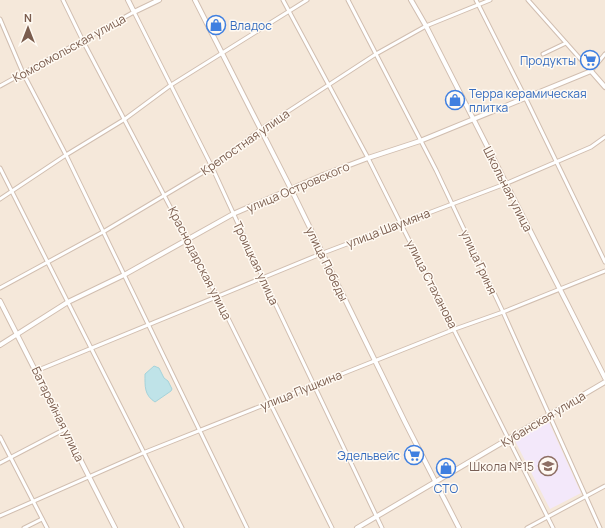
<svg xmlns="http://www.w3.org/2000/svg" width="605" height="528" font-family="Manrope,sans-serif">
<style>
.residential{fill:#f5e8da}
.education{fill:#f3e8fa}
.water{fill:#bfe3e8;stroke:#a5d3da}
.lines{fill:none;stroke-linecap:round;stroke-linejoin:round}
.minor-casing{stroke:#d1beb0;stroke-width:5}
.tertiary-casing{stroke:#d1beb0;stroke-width:6}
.minor{stroke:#fff;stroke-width:3}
.tertiary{stroke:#fff;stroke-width:4}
.labels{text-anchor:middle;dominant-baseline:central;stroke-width:3;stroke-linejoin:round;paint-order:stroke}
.shop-label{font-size:12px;fill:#366cbe;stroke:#fffaf3;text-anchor:start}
.street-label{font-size:12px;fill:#7a5c4d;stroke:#fffaf3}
.education-label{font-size:12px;fill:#785e54;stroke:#fffaf3;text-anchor:end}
</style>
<rect width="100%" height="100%" fill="#fdf6ec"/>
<rect class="residential" x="0" y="0" width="605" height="528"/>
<path class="education" d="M548,420L581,493L550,509L514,439Z"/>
<path class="water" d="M154,366L159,368L164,378L168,381L172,389L171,391L155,402C144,395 145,386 145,374Z"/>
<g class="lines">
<g class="minor-casing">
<g id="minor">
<path d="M63,0L83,41L217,296L332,528"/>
<path d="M283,0L368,158L553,528"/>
<path d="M348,0L436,170L503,312L600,528"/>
<path d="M476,0L525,97L605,262"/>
<path d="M528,0L591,71L605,54"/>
<path d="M0,19L23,73L66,155L247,528"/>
<path d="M543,54L566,43"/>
<path d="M0,86L134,12L212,167L263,278L382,528"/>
<path d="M0,168L182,528"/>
<path d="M0,199L66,155L125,119L171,85L307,0"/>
<path d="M0,288L103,232L212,167L261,129L376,54L426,26L490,0"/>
<path d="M36,371L323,253L505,184L591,147L605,137"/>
<path d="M0,437L47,528"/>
<path d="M0,463L65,429"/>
<path d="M0,516L143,453L314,385L455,329L503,312L605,271"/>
<path d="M24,528L42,519"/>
<path d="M527,528L605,486"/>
</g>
</g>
<g class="tertiary-casing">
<g id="tertiary">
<path d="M128,0L134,12L159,0"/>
<path d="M195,0L291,189L405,422L459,528"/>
<path d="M411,0L426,26L605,378"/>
<path d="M0,301L115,528"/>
<path d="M0,345L68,302L124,275L233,214L323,175L368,158L420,141L591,71L605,87"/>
<path d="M357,528L605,382"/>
</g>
</g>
<use href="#minor" class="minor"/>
<use href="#tertiary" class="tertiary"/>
</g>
<defs>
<g id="shop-ring" transform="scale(1)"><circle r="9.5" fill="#fffaf3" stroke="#3f7fe0" stroke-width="1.5"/><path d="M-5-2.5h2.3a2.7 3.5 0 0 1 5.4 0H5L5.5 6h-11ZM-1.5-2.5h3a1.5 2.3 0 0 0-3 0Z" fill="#3f7fe0"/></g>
<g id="supermarket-ring" transform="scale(1)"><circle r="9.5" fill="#fffaf3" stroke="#3f7fe0" stroke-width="1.5"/><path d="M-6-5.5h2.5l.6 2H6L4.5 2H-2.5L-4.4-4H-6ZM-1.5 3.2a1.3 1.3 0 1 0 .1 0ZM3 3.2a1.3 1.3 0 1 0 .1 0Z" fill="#3f7fe0"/></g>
<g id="school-ring" transform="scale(1)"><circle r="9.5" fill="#fffaf3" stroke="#8d6e63" stroke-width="1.5"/><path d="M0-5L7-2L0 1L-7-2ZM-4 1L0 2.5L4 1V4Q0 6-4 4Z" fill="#8d6e63"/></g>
</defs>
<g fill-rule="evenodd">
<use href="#shop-ring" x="216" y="25"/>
<use href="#supermarket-ring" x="590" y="60"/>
<use href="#shop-ring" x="455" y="100"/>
<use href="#supermarket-ring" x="414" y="455"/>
<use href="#school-ring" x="548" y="466"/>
<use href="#shop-ring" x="446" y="468"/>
</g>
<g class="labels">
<g class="shop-label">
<text x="230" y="25">Владос</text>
<text x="576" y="60" text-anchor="end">Продукты</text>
<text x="469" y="93">Терра керамическая<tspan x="469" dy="14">плитка</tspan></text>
<text x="400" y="455" text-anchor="end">Эдельвейс</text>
<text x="446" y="488" text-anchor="middle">СТО</text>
</g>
<g class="street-label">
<text transform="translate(69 48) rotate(-29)">Комсомольская улица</text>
<text transform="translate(245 142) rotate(-35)">Крепостная улица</text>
<text transform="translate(298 187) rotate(-23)">улица Островского</text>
<text transform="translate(508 189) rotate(63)">Школьная улица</text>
<text transform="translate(388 228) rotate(-21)">улица Шаумяна</text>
<text transform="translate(479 262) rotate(65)">улица Гриня</text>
<text transform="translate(200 263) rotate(63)">Краснодарская улица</text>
<text transform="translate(256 263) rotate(65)">Троицкая улица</text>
<text transform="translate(327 264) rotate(64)">улица Победы</text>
<text transform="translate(432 284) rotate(63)">улица Стаханова</text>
<text transform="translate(301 390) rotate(-22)">улица Пушкина</text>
<text transform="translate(58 414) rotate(64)">Батарейная улица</text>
<text transform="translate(543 419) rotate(-31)">Кубанская улица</text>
</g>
<g class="education-label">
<text x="534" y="466">Школа №15</text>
</g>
</g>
<g transform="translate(28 28)" stroke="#fffaf3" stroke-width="3" paint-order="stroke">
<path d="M0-3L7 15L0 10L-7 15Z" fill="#7a5c4d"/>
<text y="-6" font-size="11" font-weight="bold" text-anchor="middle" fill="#7a5c4d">N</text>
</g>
</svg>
